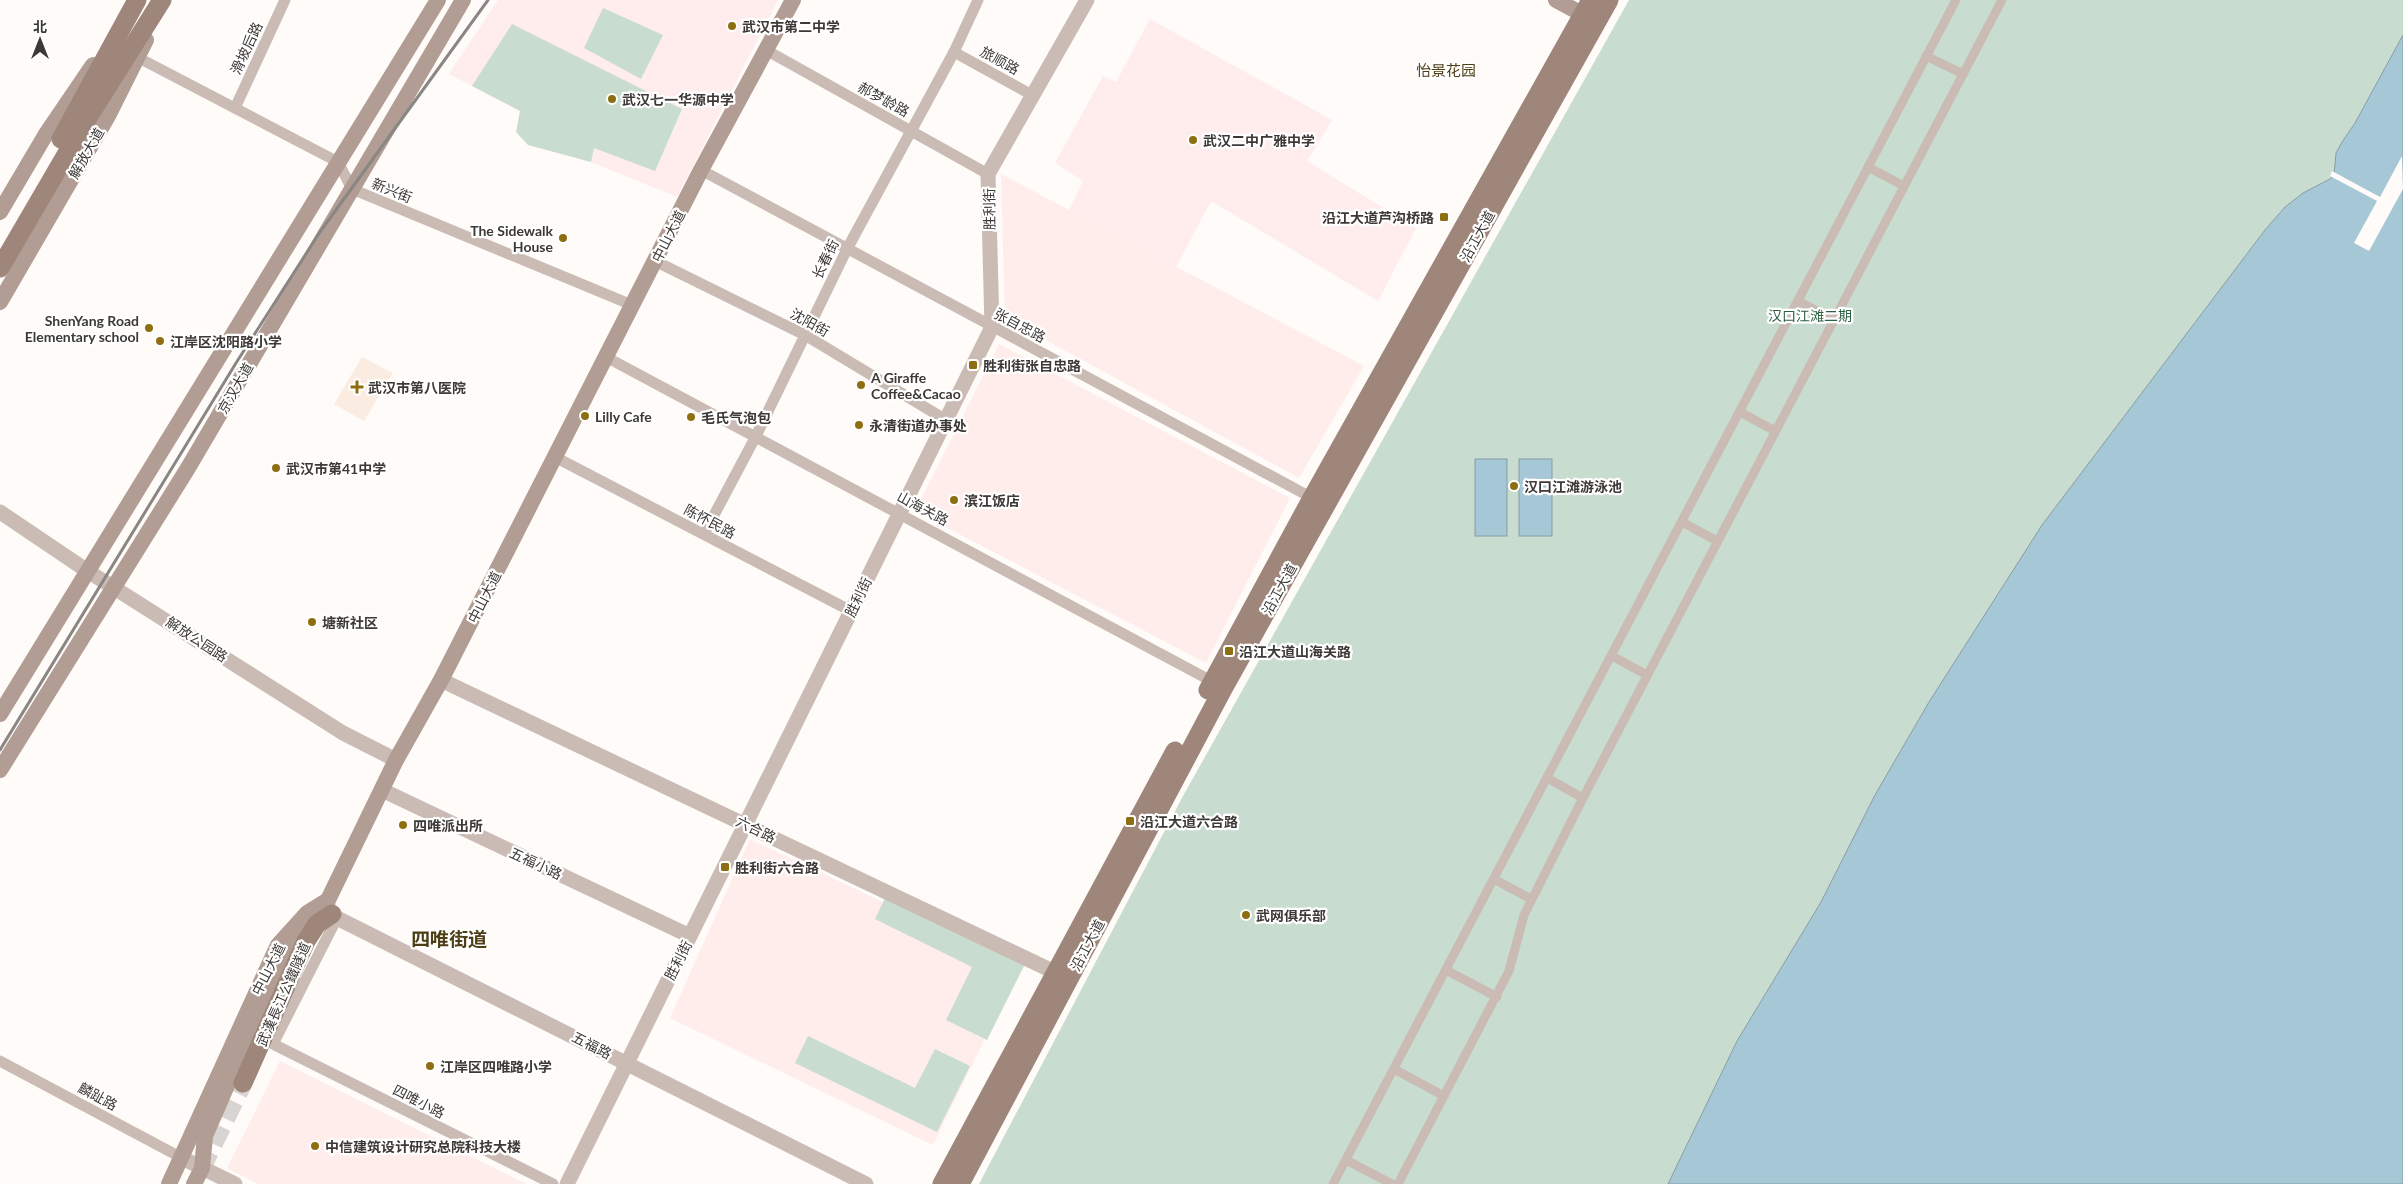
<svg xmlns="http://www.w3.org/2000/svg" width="2403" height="1184" font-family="Lato,'Noto Sans SC',sans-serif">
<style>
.commercial{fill:#feedeb}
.built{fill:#faece0}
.education{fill:#feedec}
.green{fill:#c9dcd0}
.water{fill:#a6c7d5;stroke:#869ca5}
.pier{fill:#fefbf8}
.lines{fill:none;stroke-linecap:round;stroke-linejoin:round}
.primary-tunnel{stroke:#d7d4d1;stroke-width:19;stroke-dasharray:19 9;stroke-linecap:butt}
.pedestrian{stroke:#cabcb5;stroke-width:9}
.minor{stroke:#cabcb5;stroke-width:11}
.tertiary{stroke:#cabcb5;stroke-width:15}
.secondary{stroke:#b19d93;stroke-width:16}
.primary{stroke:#9f867a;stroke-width:19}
.rail{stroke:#898683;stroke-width:3}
.poi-dot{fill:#8d6e11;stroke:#fff;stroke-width:2}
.labels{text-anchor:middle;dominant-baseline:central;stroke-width:4.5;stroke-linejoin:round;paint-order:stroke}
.poi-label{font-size:14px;font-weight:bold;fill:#3c3936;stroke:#fff;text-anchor:start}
.street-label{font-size:14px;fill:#3c3936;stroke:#fff}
.park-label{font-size:14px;fill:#2f6044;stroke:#fff}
.neighbourhood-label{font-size:15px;fill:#4d3e16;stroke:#fff}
.district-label{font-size:19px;font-weight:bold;fill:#4d3e16;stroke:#fff}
</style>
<rect width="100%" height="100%" fill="#fefbf8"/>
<g class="commercial">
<path d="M1001,174L1364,366L1299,478L1005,318Z"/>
<path d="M999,344L1290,498L1206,663L915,511Z"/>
<path d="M750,839L1020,967L933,1145L670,1018Z"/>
<path d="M280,1061L526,1184H258L227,1168Z"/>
</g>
<path class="built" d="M362,357L393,373L364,421L334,404Z"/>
<g class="education">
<path d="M498,0H778L677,197L591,162L528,145L516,132L520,111L449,74Z"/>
<path d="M1150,19L1332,120L1307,161L1416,228L1378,301L1211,201L1176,267L1069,210L1083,181L1055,163L1103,76L1116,82Z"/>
</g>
<g class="green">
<path d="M1629,0H2403V35L2355,123L2342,142L2336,153L2334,175L2330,179L2303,193L2285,207L2265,230L2042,525L1929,702L1875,795L1821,902L1737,1041L1668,1184H979L1183,796Z"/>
<path d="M603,8L663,35L641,79L584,48Z"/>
<path d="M512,24L682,109L655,171L594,148L591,162L528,145L516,132L520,111L472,86Z"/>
<path d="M886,896L1025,964L987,1040L946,1020L972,967L875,919Z"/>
<path d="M808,1036L915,1088L935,1049L970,1066L937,1132L795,1063Z"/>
</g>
<g class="water">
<path d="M2403,35V1184H1668L1737,1041L1821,902L1875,795L1929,702L2042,525L2265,230L2285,207L2303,193L2330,179L2334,175L2336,153L2342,142L2355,123Z"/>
<rect x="1475" y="459" width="32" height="77"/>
<rect x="1519" y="459" width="33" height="77"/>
</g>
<path class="pier" d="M2402,156L2403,189L2369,251L2354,243L2377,201L2330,176L2332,171L2380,197Z"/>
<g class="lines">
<path class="primary-tunnel" d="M201,1169L243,1083"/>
<g class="pedestrian">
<path d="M1926,56L1963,74"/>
<path d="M1868,167L1904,186"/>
<path d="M1798,301L1834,320"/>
<path d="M1740,412L1775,431"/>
<path d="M1682,522L1717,541"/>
<path d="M1612,656L1647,675"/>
<path d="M1547,778L1583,798"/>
<path d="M1494,879L1531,899"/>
<path d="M1446,970L1497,997"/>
<path d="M1394,1069L1444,1096"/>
<path d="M1346,1160L1392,1184"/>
<path d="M1333,1184L1956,0"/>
<path d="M1398,1184L1509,971L1524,915L1583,798L2002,0"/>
</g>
<g class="minor">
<path d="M766,50L988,174"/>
<path d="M954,52L1032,95"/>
<path d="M137,57L338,162L352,189L632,305"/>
<path d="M235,108L285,0"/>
<path d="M701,170L1316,500"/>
<path d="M655,261L805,335L946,420"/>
<path d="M606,357L1217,684"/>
<path d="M555,457L851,611"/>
<path d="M704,534L756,436L847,249L954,52L978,0"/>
<path d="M337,918L273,1044L553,1184"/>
<path d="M0,1061L182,1158"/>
</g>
<g class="tertiary">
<path d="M0,512L86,570L343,733L396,760"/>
<path d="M441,680L1065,977"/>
<path d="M382,790L690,936"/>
<path d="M328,904V909L337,918L866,1184"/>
<path d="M182,1158L235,1184"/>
<path d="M567,1184L992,327L988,174L1087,0"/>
</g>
<g class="secondary">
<path d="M1556,0L1593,20"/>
<path d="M0,212L46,134L93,65"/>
<path d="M0,302L108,116L146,40"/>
<path d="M0,714L438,0"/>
<path d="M0,770L188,468L463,0"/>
<path d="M169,1184L278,945L307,913L328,900L396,760L441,680L701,170L793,0"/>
<path d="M194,1184L202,1168L205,1136L248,1037L266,1005L293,943L303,928"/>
</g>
<g class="primary">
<path d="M61,139L137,0"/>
<path d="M0,268L84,124L162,0"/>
<path d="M1208,690L1312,498L1591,0"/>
<path d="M243,1083L306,941L317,924L332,914"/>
<path d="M942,1184L1175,751"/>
<path d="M960,1184L1224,687L1609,0"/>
</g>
<path class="rail" d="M0,750L236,363L320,232L488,0"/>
</g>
<g class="poi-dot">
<circle cx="732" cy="26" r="5"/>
<circle cx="612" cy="99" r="5"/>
<circle cx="1193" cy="140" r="5"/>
<rect x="1439" y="212" width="10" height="10" rx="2.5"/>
<circle cx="563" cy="238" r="5"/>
<circle cx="149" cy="328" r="5"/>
<circle cx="160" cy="341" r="5"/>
<rect x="968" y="360" width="10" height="10" rx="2.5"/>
<circle cx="861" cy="385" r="5"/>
<path d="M354.5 379.5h5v5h5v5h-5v5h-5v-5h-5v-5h5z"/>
<circle cx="585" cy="416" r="5"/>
<circle cx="691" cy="417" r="5"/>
<circle cx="859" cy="425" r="5"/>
<circle cx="276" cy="468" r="5"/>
<circle cx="1514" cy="486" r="5"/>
<circle cx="954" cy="500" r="5"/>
<circle cx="312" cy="622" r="5"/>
<rect x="1224" y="646" width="10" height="10" rx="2.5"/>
<rect x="1125" y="816" width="10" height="10" rx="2.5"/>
<circle cx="403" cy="825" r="5"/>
<rect x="720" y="862" width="10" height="10" rx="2.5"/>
<circle cx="1246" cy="915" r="5"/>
<circle cx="430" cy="1066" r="5"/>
<circle cx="315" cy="1146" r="5"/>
</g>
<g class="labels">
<g class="poi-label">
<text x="742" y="26">武汉市第二中学</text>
<text x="622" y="99">武汉七一华源中学</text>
<text x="1203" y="140">武汉二中广雅中学</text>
<text x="1434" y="217" text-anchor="end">沿江大道芦沟桥路</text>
<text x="553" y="230" text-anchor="end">The Sidewalk<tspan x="553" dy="16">House</tspan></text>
<text x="139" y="320" text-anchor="end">ShenYang Road<tspan x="139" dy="16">Elementary school</tspan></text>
<text x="170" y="341">江岸区沈阳路小学</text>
<text x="983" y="365">胜利街张自忠路</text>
<text x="871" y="377">A Giraffe<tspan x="871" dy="16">Coffee&amp;Cacao</tspan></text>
<text x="368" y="387">武汉市第八医院</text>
<text x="595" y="416">Lilly Cafe</text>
<text x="701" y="417">毛氏气泡包</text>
<text x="869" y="425">永清街道办事处</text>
<text x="286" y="468">武汉市第41中学</text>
<text x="1524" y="486">汉口江滩游泳池</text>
<text x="964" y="500">滨江饭店</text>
<text x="322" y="622">塘新社区</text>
<text x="1239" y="651">沿江大道山海关路</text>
<text x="1140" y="821">沿江大道六合路</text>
<text x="413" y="825">四唯派出所</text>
<text x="735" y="867">胜利街六合路</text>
<text x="1256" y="915">武网俱乐部</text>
<text x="440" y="1066">江岸区四唯路小学</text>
<text x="325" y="1146">中信建筑设计研究总院科技大楼</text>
</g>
<g class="street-label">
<text transform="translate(246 48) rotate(-65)">滑坡后路</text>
<text transform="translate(1000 60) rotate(29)">旅顺路</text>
<text transform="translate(884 99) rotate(29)">郝梦龄路</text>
<text transform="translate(86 153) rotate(-60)">解放大道</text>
<text transform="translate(392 190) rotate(22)">新兴街</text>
<text transform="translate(989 209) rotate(-91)">胜利街</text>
<text transform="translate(668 236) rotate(-63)">中山大道</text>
<text transform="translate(1477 236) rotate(-61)">沿江大道</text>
<text transform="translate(825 259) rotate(-64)">长春街</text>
<text transform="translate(810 322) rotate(29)">沈阳街</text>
<text transform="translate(1020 325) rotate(28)">张自忠路</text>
<text transform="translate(235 388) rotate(-60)">京汉大道</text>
<text transform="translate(923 508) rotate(28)">山海关路</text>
<text transform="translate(710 521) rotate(28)">陈怀民路</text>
<text transform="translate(1279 589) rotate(-61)">沿江大道</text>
<text transform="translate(484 597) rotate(-63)">中山大道</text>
<text transform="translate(858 597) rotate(-64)">胜利街</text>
<text transform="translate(197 639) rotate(33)">解放公园路</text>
<text transform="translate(756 829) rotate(26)">六合路</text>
<text transform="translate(536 863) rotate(25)">五福小路</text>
<text transform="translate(1087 945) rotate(-62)">沿江大道</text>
<text transform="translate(678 960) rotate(-63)">胜利街</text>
<text transform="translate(268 969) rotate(-63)">中山大道</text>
<text transform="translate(283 994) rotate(-66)">武漢長江公鐵隧道</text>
<text transform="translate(592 1045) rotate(27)">五福路</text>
<text transform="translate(98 1096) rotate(28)">麟趾路</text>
<text transform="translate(419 1101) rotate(27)">四唯小路</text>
</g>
<g class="park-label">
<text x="1810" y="315">汉口江滩二期</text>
</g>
<g class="neighbourhood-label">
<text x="1446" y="70">怡景花园</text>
</g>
<g class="district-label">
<text x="449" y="938">四唯街道</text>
</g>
</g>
<g transform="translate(40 40)" stroke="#ffffff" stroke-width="4" paint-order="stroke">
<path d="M0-4L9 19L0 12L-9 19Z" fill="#3c3936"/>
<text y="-8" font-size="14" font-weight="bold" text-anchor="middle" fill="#3c3936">北</text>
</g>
</svg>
